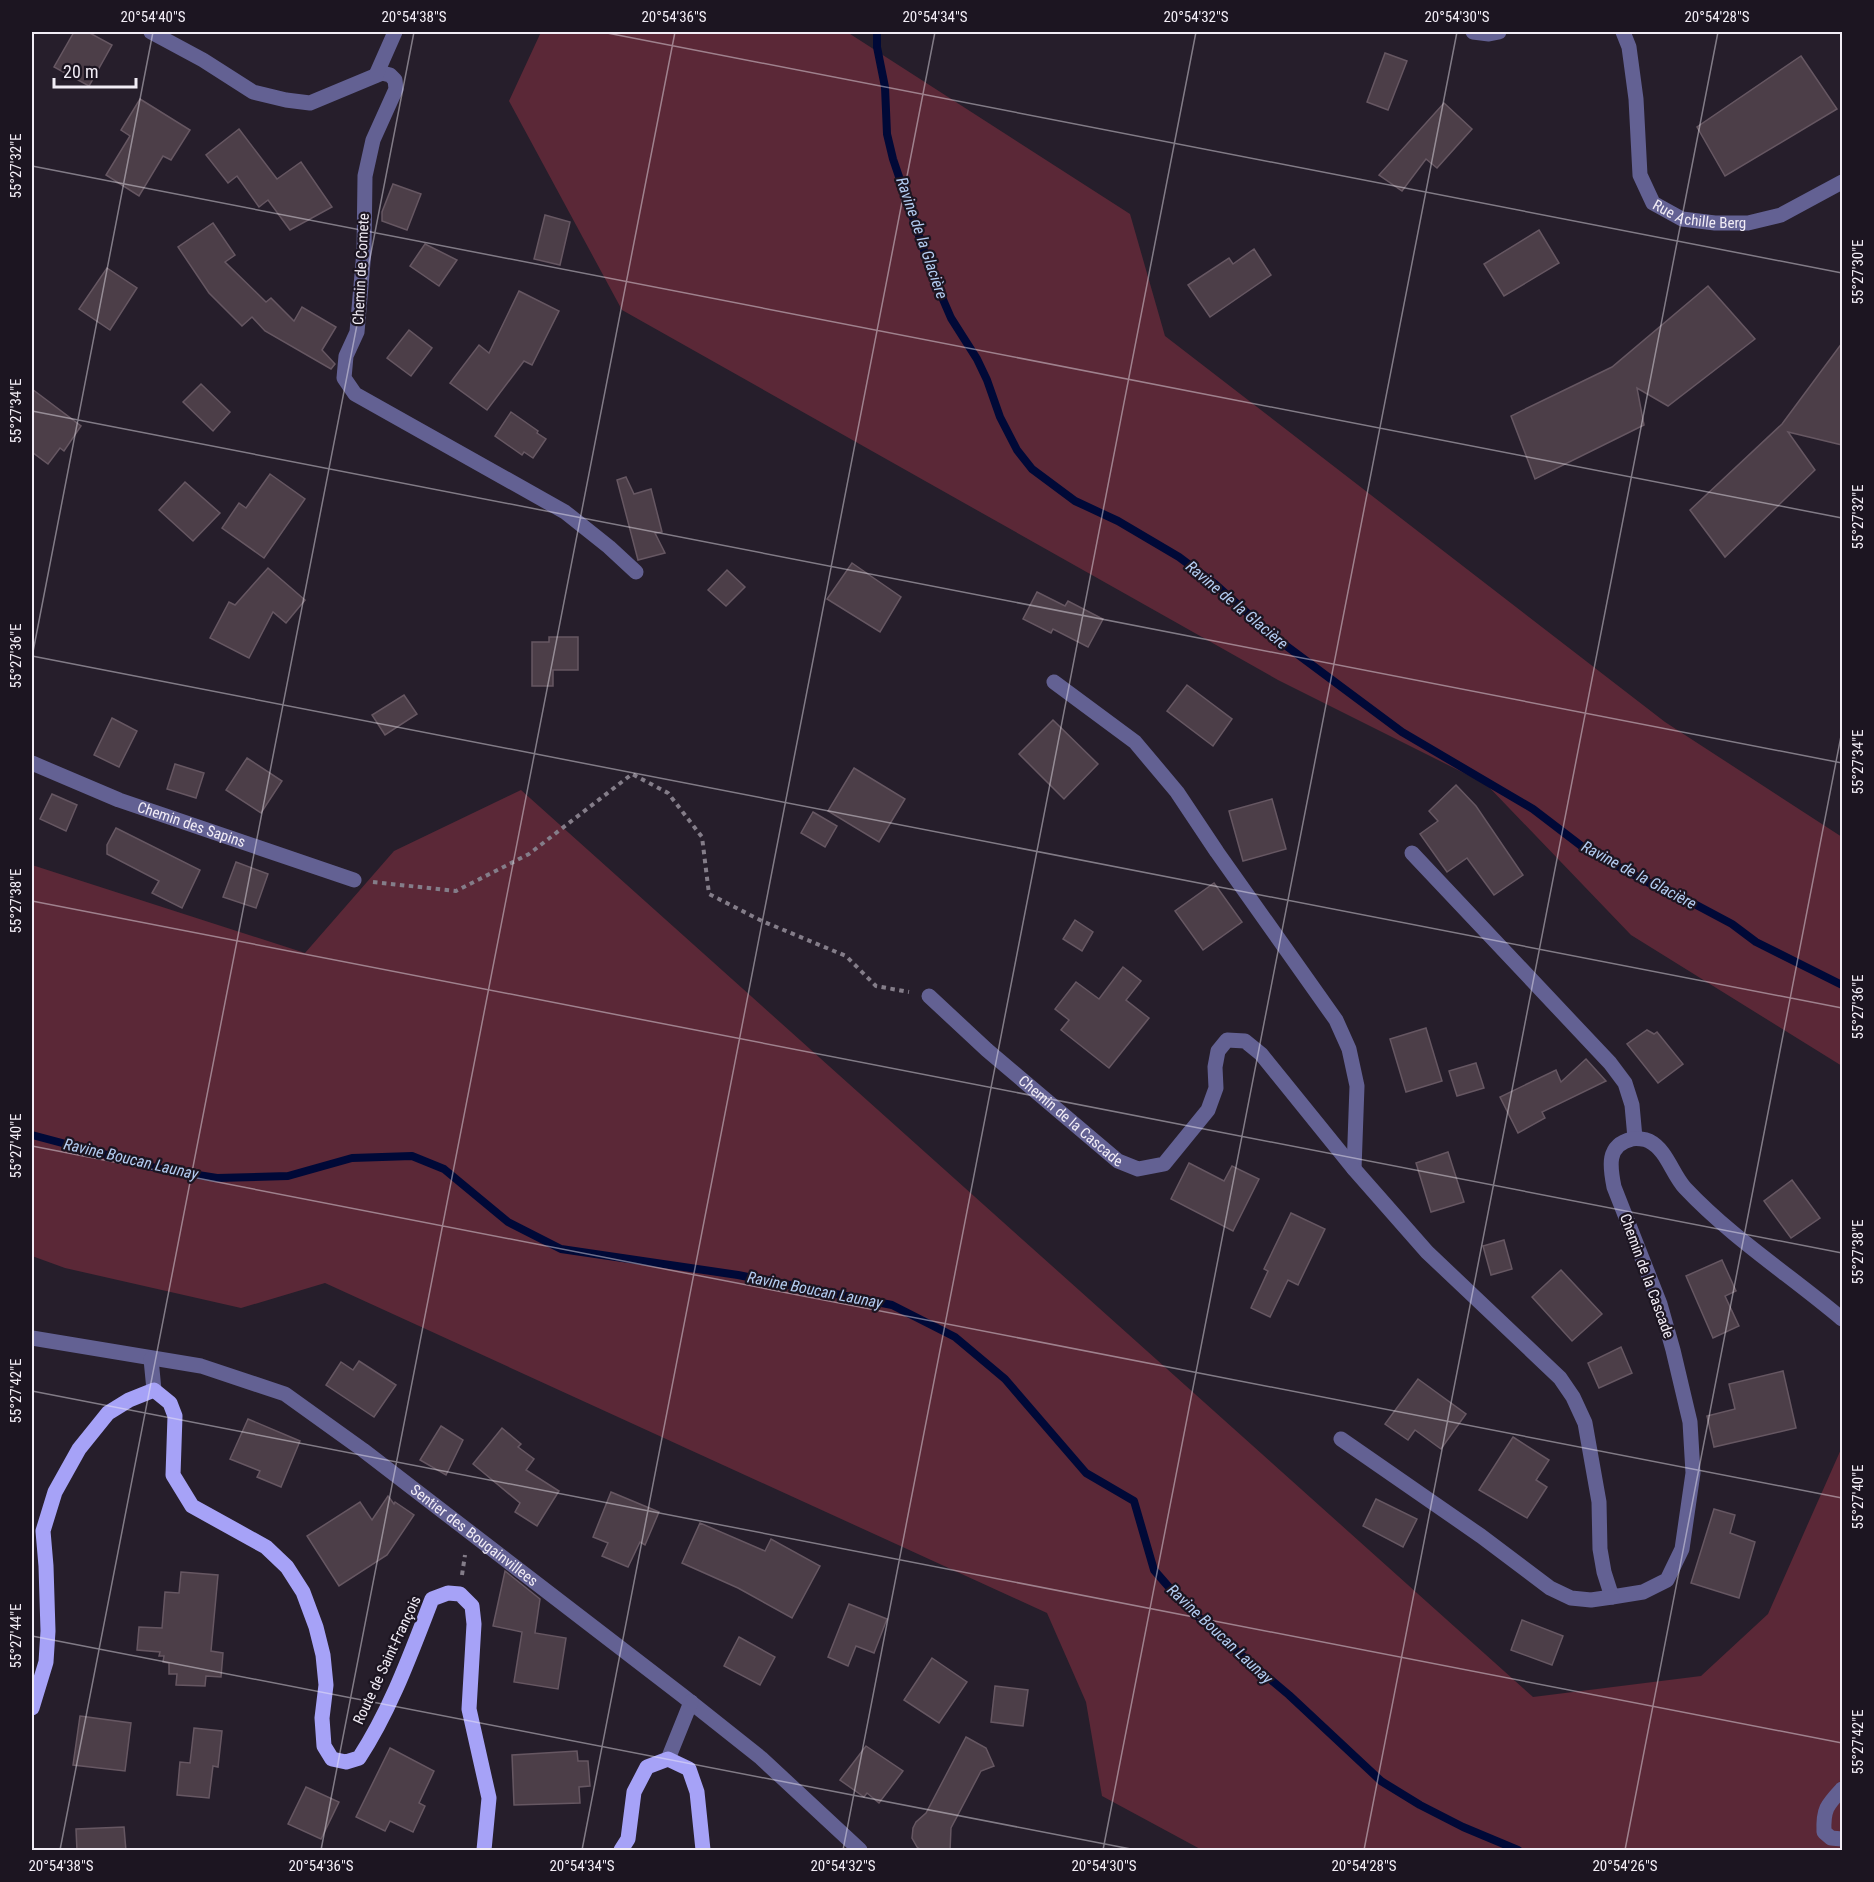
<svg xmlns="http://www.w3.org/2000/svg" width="1874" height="1882" font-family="'Roboto Condensed',sans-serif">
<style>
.green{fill:#5b2837}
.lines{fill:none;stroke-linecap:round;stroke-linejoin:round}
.stream{stroke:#000937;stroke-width:8}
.building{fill:#4c3e48;stroke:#665762;stroke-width:1.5}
.path{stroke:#847d89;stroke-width:4;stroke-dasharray:4.5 4.5;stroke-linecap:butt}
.minor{stroke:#636193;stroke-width:15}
.major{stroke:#a6a2f7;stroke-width:15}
.ticks{fill:none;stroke:#f2edf6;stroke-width:1.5;stroke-opacity:0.45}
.labels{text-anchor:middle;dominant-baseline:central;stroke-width:4.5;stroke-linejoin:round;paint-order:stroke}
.street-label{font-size:15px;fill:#f2edf6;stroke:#1c1521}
.water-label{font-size:16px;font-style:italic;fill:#b4cdf2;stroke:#1c1521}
.neatline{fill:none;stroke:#f2edf6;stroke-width:2}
.ticks-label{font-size:15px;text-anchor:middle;fill:#f2edf6}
</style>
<rect width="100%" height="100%" fill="#261e2b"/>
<g class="green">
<path d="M541,32H847L1130,214L1165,336L1665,722L1842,837V1066L1631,935L1486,784L1278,680L622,310L509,101Z"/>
<path d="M521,790L1533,1697L1701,1676L1768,1614L1842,1447V1850H1202L1102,1796L1086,1702L1047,1613L325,1283L241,1308L65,1268L32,1256V865L305,953L394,851Z"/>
</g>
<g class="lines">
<g class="stream">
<path d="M877,32V47L885,87L887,134L893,159L932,274L951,318L977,359L987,380L1000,417L1017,450L1032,469L1075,501L1118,521L1179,557L1215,584L1273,636L1402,732L1533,809L1584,848L1649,883L1672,892L1732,924L1756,942L1842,985"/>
<path d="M32,1135L160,1169L217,1178L288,1176L352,1158L412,1156L444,1169L508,1222L561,1249L738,1275L892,1305L955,1337L1005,1379L1086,1473L1134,1501L1154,1570L1181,1601L1220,1637L1289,1695L1381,1781L1420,1805L1463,1827L1518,1850"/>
</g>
</g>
<g class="building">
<path d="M74,32H88L112,45L89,86L54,67Z"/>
<path d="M1385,53L1407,61L1388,110L1367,102Z"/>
<path d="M1801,56L1837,109L1725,176L1697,127Z"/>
<path d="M140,99L190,130L171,160L163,156L139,196L106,175L130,136L121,130Z"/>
<path d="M1444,103L1472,129L1437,168L1426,159L1402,191L1379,175Z"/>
<path d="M239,129L277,179L301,162L332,207L290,230L268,200L259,207L237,176L228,183L206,155Z"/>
<path d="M393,184L421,194L407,230L382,221V212Z"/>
<path d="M545,215L570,222L560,265L534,259Z"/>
<path d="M213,223L235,255L225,262L266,302L271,298L294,321L302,307L336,327L322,350L335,364L331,369L265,331L252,317L242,326L209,293L178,247Z"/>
<path d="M1539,230L1559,263L1504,296L1484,264Z"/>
<path d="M425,244L457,260L439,286L410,266Z"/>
<path d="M1254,249L1271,275L1210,317L1188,285L1229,258L1233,264Z"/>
<path d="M107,268L137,288L110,330L79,309Z"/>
<path d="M1708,286L1755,339L1668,406L1637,388L1644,425L1535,479L1511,416L1612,367Z"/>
<path d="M519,291L559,311L532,365L524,361L487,410L450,383L479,345L489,353Z"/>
<path d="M409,330L432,348L411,376L387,358Z"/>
<path d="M1842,343V445L1788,432L1815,470L1725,557L1690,510L1782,424Z"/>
<path d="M201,384L230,412L213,431L183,402Z"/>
<path d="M32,389L81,426L64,451L60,448L48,464L32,452Z"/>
<path d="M511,412L538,431L537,433L546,439L533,458L524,452L522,455L495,436Z"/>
<path d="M270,474L305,499L264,558L222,528L239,503L246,508Z"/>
<path d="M626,477L634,494L651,489L662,532L655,533L665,553L638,560L617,480Z"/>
<path d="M185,482L220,513L193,541L159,510Z"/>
<path d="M852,563L901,597L880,632L827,599Z"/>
<path d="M268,568L305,600L286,623L273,612L249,658L210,638L229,602L235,605Z"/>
<path d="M727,570L745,587L726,606L708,590Z"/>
<path d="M1037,592L1065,606L1068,601L1103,619L1088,647L1053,629L1051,633L1023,619Z"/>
<path d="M549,637H578V670H553V686H532V642H549Z"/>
<path d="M1187,685L1232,719L1213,746L1167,711Z"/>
<path d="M404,695L417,714L385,735L372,715Z"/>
<path d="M112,718L137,731L119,767L94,755Z"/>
<path d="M1053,720L1098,764L1064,799L1019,754Z"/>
<path d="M247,758L282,781L261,813L226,790Z"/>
<path d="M175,764L204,773L196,798L167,789Z"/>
<path d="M854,768L905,799L879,842L828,811Z"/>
<path d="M1456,785L1476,806L1523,875L1494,895L1467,858L1447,872L1420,834L1438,821L1429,811Z"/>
<path d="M52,794L77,805L66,831L40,819Z"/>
<path d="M1272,799L1286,849L1243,861L1229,811Z"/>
<path d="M813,812L837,826L825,847L801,833Z"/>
<path d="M116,828L200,870L182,908L152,893L159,881L107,854V845Z"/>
<path d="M236,862L268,874L256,908L223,897Z"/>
<path d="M1214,883L1242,922L1203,950L1175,911Z"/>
<path d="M1075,920L1093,932L1082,951L1063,939Z"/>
<path d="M1123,967L1141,981L1126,1000L1149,1018L1109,1068L1061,1030L1069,1020L1055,1009L1076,982L1099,999Z"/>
<path d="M1426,1028L1442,1081L1406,1092L1390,1039Z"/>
<path d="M1647,1030L1654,1034L1657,1032L1683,1064L1658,1083L1627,1044Z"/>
<path d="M1586,1059L1606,1081L1542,1112L1545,1118L1518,1133L1500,1097L1556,1070L1561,1082Z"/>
<path d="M1476,1063L1484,1088L1457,1096L1449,1071Z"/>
<path d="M1448,1152L1464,1202L1431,1212L1416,1163Z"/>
<path d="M1189,1163L1224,1181L1232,1166L1259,1179L1233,1231L1171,1199Z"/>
<path d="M1792,1180L1820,1218L1791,1238L1764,1201Z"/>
<path d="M1291,1213L1325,1229L1298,1285L1288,1280L1270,1317L1251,1308L1268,1271L1264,1269Z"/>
<path d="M1504,1240L1512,1269L1491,1275L1483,1246Z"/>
<path d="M1722,1260L1736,1291L1725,1296L1739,1326L1713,1338L1686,1276Z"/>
<path d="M1561,1270L1602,1314L1572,1341L1532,1297Z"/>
<path d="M1621,1347L1632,1373L1599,1388L1588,1363Z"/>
<path d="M359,1361L396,1385L374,1417L326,1385L341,1362L353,1370Z"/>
<path d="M1783,1371L1796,1428L1714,1447L1707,1416L1735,1409L1729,1384Z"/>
<path d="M1418,1379L1466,1414L1441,1449L1415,1430L1408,1440L1385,1424Z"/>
<path d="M248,1419L300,1441L281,1487L257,1477L260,1471L230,1459Z"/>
<path d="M441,1426L463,1440L446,1475L420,1460Z"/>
<path d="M502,1428L521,1444L518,1447L534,1459L526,1470L559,1491L537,1526L515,1512L520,1503L473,1464Z"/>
<path d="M1513,1437L1549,1460L1536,1480L1547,1487L1527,1518L1479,1490Z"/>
<path d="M611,1492L659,1512L645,1545L640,1542L628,1567L602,1556L608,1543L593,1537Z"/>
<path d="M388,1496L394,1504L395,1502L414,1515L387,1555L339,1586L307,1536L360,1502L372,1520Z"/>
<path d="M1376,1499L1417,1519L1403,1547L1363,1526Z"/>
<path d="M1714,1509L1735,1515L1730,1533L1755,1542L1739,1598L1691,1583Z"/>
<path d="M700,1523L765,1551L771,1539L820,1566L792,1618L738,1588L682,1563Z"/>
<path d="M505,1571L540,1599L535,1633L566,1638L558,1689L514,1682L522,1632L493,1626Z"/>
<path d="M181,1572L218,1575L211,1651L223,1653L221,1677L206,1676L205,1686L176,1685L177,1674H169V1663L163,1662L164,1656H159L160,1652L137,1650L139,1627L162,1628L165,1592L179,1593Z"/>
<path d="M849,1604L887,1619L874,1653L856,1646L848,1666L828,1657Z"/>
<path d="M1522,1620L1563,1636L1552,1665L1511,1650Z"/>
<path d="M739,1637L775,1657L760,1685L724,1666Z"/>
<path d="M932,1658L967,1682L939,1723L904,1700Z"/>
<path d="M995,1686L1028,1690L1023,1726L991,1722Z"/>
<path d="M80,1716L131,1723L125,1771L73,1765Z"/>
<path d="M194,1728L222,1731L218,1767L213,1766L209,1798L177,1795L180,1762L190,1763Z"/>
<path d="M966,1737L986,1748L994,1766L981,1771L951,1828L950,1851H923L917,1847L912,1838L913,1828L916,1822L926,1813Z"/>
<path d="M866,1746L903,1771L879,1803L867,1793L864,1797L840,1780Z"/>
<path d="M390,1748L434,1771L419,1803L425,1806L413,1832L390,1821L385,1831L356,1817Z"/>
<path d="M577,1751L578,1761H588L590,1786L579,1787L580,1803L514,1805L512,1755Z"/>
<path d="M306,1787L339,1802L321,1839L288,1824Z"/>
<path d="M124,1827L126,1851H77L76,1829Z"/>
</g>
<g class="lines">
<g class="path">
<path d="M373,882L456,891L529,854L632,774L668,793L702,837L709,894L762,921L846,956L876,986L909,992"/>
<path d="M462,1575L465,1555"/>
</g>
<g class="minor">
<path d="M151,32L203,60L253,92L286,100L310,103L382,73L390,75L395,80L396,89L373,140L365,176L364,251L357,332L346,356L344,378L355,394L565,512L609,547L636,572"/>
<path d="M1473,32L1489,34L1499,32"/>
<path id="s1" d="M1623,32L1629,47L1636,99L1640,175L1653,203L1682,219L1715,223H1748L1781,215L1842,182"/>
<path d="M376,75L395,32"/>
<path d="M1054,682L1135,742L1177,792L1217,852L1336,1020L1349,1049L1357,1086L1354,1169"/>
<path id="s2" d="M32,763L119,800L354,880"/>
<path d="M1412,853L1610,1063L1625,1083L1632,1105L1635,1138"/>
<path id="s3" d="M929,996L987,1050L1118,1161L1138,1169L1164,1164L1208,1110L1216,1088L1215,1067L1218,1051L1227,1040L1245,1041L1261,1054L1354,1169L1427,1252L1560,1378L1573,1397L1585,1423L1599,1502L1600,1549L1604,1572L1612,1597L1643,1592L1667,1580L1682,1549L1693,1473L1690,1422L1673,1350L1660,1304L1614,1187C1610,1167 1606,1145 1632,1139C1636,1138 1645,1139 1649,1141C1667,1150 1672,1174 1685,1188C1732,1238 1790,1275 1842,1319"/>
<path id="s4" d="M32,1338L201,1366L285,1394L363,1450L683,1696L761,1758L860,1850"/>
<path d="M151,1359L154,1390"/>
<path d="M1341,1439L1481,1536L1550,1588L1571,1598L1591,1600L1612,1597"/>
<path d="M668,1759L691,1702"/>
<path d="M1842,1789C1827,1805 1823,1809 1824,1832L1831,1838L1842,1839"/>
</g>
<g class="major">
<path d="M32,1708L46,1662L48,1631L46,1566L43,1531L55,1492L79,1449L108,1413L129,1400L154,1390L170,1403L175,1416L173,1475L192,1506L266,1547L287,1567L303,1592L316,1627L323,1655L326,1685L322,1718L324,1746L332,1759L346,1762L359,1758C391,1709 411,1653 432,1599L448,1593L460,1594L472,1606L474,1624L469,1709L489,1798L484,1850"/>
<path d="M621,1850L628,1839L634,1792L647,1767L668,1759L689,1769L697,1792L703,1850"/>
</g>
</g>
<path class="ticks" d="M602,32L1842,273M32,166L1842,518M32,411L1842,763M32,656L1842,1008M32,657L153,32M32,901L1842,1253M32,1146L1842,1498M32,1391L1842,1743M32,1636L1136,1850M60,1850L414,32M321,1850L675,32M582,1850L935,32M843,1850L1196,32M1103,1850L1457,32M1364,1850L1718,32M1625,1850L1842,731"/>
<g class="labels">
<g class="street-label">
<text stroke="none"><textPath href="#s1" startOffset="225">Rue Achille Berg</textPath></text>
<text transform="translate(361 269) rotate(-87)">Chemin de Comete</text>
<text stroke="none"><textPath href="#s2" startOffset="171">Chemin des Sapins</textPath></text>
<text stroke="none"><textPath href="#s3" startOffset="189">Chemin de la Cascade</textPath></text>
<text transform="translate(1647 1276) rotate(70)">Chemin de la Cascade</text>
<text stroke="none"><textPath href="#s4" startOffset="496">Sentier des Bougainvillees</textPath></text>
<text transform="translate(387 1660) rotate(-65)">Route de Saint-François</text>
</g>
<g class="water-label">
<text transform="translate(922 238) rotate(71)">Ravine de la Glacière</text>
<text transform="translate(1237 605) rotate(40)">Ravine de la Glacière</text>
<text transform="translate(1639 875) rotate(28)">Ravine de la Glacière</text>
<text transform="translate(131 1159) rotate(13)">Ravine Boucan Launay</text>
<text transform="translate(815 1290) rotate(11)">Ravine Boucan Launay</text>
<text transform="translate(1220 1634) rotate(43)">Ravine Boucan Launay</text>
</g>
</g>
<rect width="1874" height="1882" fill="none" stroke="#1c1521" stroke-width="66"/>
<path d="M54 78v9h82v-9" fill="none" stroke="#f2edf6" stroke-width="3"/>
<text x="63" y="78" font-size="18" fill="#f2edf6" stroke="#1c1521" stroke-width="4.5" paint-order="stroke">20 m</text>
<rect x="33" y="33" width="1808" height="1816" class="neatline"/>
<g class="ticks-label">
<text x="153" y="22">20°54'40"S</text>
<text x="414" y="22">20°54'38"S</text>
<text x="674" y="22">20°54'36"S</text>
<text x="935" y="22">20°54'34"S</text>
<text x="1196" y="22">20°54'32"S</text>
<text x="1457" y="22">20°54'30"S</text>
<text x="1717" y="22">20°54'28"S</text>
<text transform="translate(16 166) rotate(-90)" y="5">55°27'32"E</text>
<text transform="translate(1858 272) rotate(-90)" y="5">55°27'30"E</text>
<text transform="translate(16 411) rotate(-90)" y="5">55°27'34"E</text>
<text transform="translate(1858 517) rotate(-90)" y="5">55°27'32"E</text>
<text transform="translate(16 656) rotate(-90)" y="5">55°27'36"E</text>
<text transform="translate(1858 762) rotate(-90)" y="5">55°27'34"E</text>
<text transform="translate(16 901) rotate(-90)" y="5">55°27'38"E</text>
<text transform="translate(1858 1007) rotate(-90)" y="5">55°27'36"E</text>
<text transform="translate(16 1146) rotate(-90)" y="5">55°27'40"E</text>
<text transform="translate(1858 1252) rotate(-90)" y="5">55°27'38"E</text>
<text transform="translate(16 1391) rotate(-90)" y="5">55°27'42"E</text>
<text transform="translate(1858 1497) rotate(-90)" y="5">55°27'40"E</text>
<text transform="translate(16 1636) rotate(-90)" y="5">55°27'44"E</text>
<text transform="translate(1858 1742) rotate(-90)" y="5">55°27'42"E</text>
<text x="61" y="1871">20°54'38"S</text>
<text x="321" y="1871">20°54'36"S</text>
<text x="582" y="1871">20°54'34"S</text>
<text x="843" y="1871">20°54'32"S</text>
<text x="1104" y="1871">20°54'30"S</text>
<text x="1364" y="1871">20°54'28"S</text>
<text x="1625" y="1871">20°54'26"S</text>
</g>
</svg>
